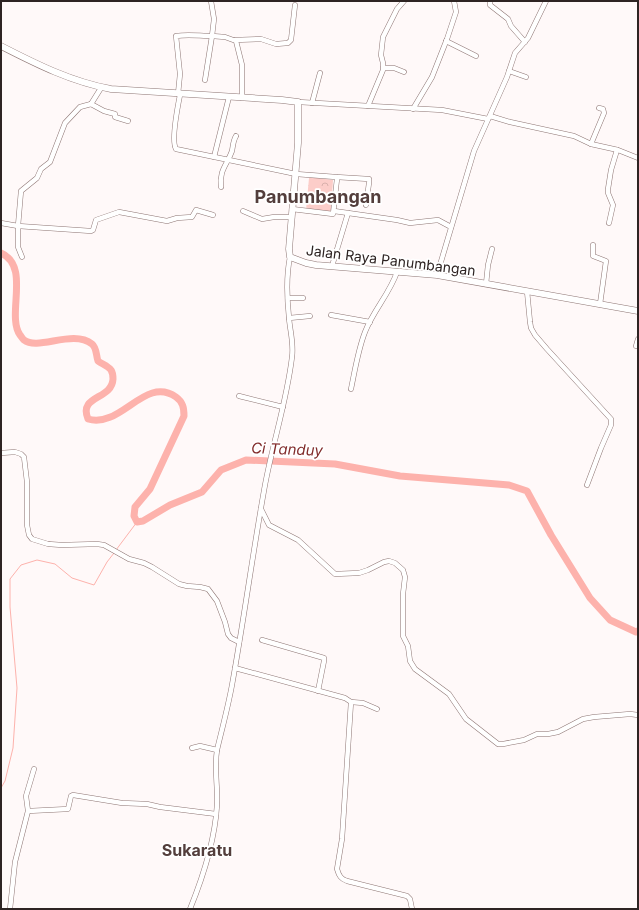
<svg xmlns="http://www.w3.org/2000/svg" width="639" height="910" font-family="Inter,sans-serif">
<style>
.park{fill:url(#park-crowns)}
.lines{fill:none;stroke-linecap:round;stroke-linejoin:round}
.stream{stroke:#fdb2ac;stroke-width:1}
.river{stroke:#fdb2ac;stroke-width:7}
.minor-casing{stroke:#8e7674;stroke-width:5.5}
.secondary-casing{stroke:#8e7674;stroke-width:7}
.minor{stroke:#fff;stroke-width:4.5}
.secondary{stroke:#fff;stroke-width:6}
.labels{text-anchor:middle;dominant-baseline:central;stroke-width:3.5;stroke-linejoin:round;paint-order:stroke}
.street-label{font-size:14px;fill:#2e2423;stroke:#fff}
.water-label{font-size:15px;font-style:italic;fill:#812b2a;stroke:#fff}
.quarter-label{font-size:16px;font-weight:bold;fill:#533e3c;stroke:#fff}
.district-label{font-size:18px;font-weight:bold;fill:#533e3c;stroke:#fff}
</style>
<defs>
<pattern id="park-crowns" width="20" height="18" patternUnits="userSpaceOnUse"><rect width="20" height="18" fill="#fccdc9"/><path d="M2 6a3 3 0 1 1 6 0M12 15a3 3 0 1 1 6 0" fill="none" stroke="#d8b0ac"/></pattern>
</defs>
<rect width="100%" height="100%" fill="#fff9f9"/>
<path class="park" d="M310,177L333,180L331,210L329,212L306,210L309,178Z"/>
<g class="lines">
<g class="stream">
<path d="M116,550L137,522"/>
<path d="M1,788L5,781L13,748L17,688L10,607V579L21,565L37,560L55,564L72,578L94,585L107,562L114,553"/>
</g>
<path class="river" d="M1,253C31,266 6,315 20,335C21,336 22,338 24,340C38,351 73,329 92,344C97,348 96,356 98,361C102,364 108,366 111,370C113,373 113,376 113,379C112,400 78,395 88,419C121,429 145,375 176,397C183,402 184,408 184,416L150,489L135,507L134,516L137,522L143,521L170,505L202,492L221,470L246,460L335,464L400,476L509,485L527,491L551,535L590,598L610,620L636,632L638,631"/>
<g class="minor-casing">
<g id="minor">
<path d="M211,1L214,19L212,36L225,37L236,41L242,65V98"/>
<path d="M490,1V5L508,19L511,26L525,42"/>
<path d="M235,40L261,39L276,44L288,43L291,40L295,5"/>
<path d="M446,41L476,56"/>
<path d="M383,68H394L404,72"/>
<path d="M509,71L526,77"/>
<path d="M101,88L91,104L104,111L115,114V117L128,121"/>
<path d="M178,94L180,74L176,36C188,34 200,36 212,36L205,80"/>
<path d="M180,95C178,105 171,141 176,149L296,174L336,177L337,179L333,214L292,209"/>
<path d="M298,102L442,110L488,119"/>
<path d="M312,103L320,73"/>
<path d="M368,106L383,70V63L381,55L383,37L397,9L404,1"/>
<path d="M413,109L432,77L447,39L456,12L454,1"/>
<path d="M490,116L510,122L574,136L591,144L618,150L638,158"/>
<path d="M591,144L604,113L603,109L599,108"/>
<path d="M214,157L229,97"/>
<path d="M336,177L369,179V183L366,205"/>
<path d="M221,187C219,170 227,165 232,151C233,146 233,141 236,136"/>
<path d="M243,211L262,219L274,217H292"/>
<path d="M334,211L397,220L410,223L438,220L451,227"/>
<path d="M1,223L18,226L21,191L37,178L41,169L50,162L65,123L80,107L91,104"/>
<path d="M609,223L613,205L608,193V189L611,170L617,150"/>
<path d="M593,245V256L606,261L600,304"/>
<path d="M22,257L18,247V226L91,231L93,230L96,220L119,212L167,221L177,218L192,217L196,210L213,215"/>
<path d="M332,266L348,213"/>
<path d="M437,275L474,151L507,77L515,53L528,38L546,1"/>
<path d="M486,284L488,265L492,249"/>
<path d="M527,291L530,322L531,328L535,335L547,349L611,419V425L601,448L587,485"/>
<path d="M288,298H303"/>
<path d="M331,315L370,322"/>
<path d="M289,318L310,316"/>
<path d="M636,346L638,339"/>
<path d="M351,389C355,370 358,350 365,332C373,311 390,293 397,272"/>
<path d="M239,396L283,407"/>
<path d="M1,453L15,452L21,454L24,457L27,482V525L29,535L32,539L48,544L62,545L97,544L104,545L129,559L144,563L152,567L179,584L187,586L200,587L208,589L217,601L225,622L228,634L231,638L239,642"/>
<path d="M261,509L269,525L298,540L335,574L359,573L368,570L384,562L389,561L395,563L403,570L405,577L403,594V636L408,646L410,661L415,669L449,694L466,719L498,744H503L524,740L537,734H548L558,732L583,719L594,717L630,714L638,715"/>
<path d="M262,640L324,658V661L318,691"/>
<path d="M235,668L345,698L351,702L342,839L337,869C339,876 341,879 347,881L407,896L410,899L412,909"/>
<path d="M351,702L363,703L377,709"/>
<path d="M192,748L200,746L217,750"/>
<path d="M28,811L68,809L71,796L73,795L122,803L147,804L160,807L216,814"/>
<path d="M10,909L15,862L28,811L26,796L34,769"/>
<path d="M190,909C203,877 215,840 217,805C218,787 214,769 217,750C222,729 228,707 232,685C244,619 253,551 265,485C273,442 287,400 292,357C294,344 290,331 289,318C287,299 286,276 290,257"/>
</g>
</g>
<g class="secondary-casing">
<path id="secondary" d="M1,46C36,64 72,82 111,89L282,100L298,102V143L289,249L290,257L306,263L316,265L437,275L638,311"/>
</g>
<use href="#minor" class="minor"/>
<use href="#secondary" class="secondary"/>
</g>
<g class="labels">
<g class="street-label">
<text transform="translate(391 260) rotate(7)">Jalan Raya Panumbangan</text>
</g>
<g class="water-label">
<text transform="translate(287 449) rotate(2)">Ci Tanduy</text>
</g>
<g class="quarter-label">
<text x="197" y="850">Sukaratu</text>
</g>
<g class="district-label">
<text x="318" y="196">Panumbangan</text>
</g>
</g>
<rect width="639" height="910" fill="none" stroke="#2e2423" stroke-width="4"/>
</svg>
